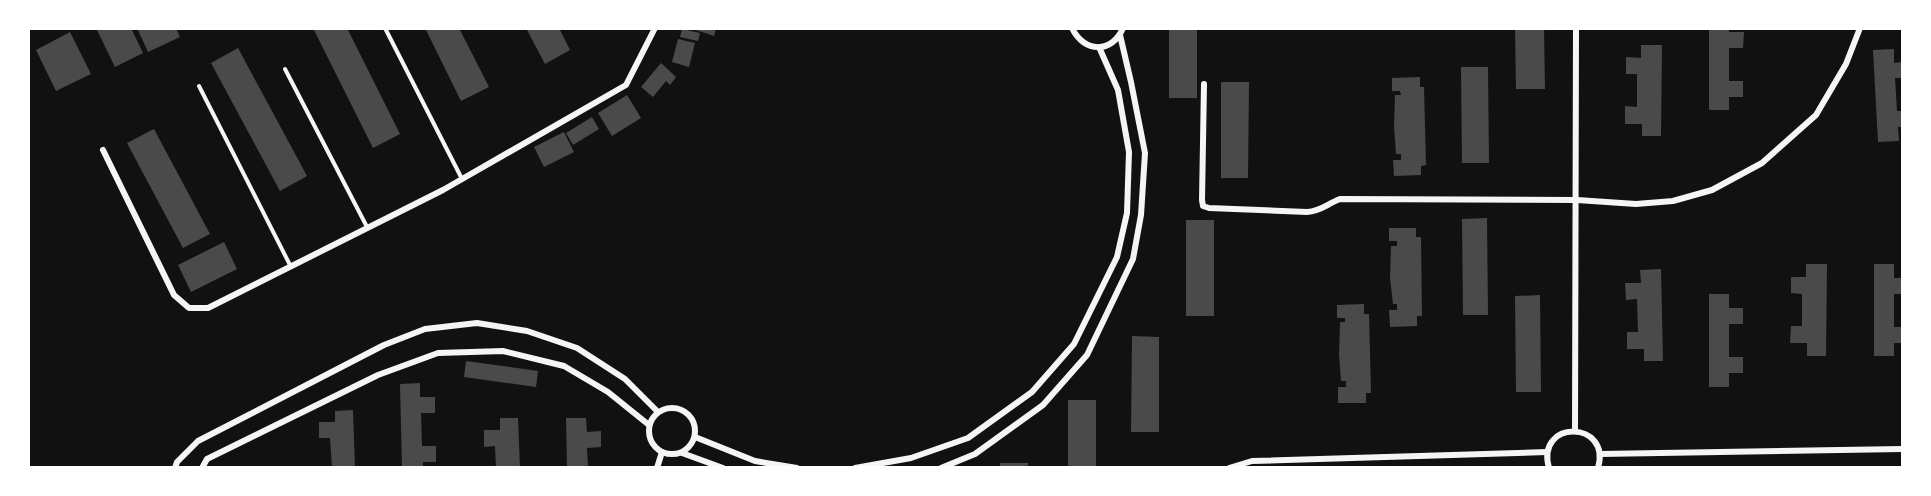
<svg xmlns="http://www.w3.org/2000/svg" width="1931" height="496" font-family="Lora,serif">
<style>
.building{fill:#4a4a4a}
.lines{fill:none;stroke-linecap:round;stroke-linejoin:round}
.service{stroke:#f5f5f5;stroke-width:4}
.minor{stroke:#f5f5f5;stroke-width:6}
</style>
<rect width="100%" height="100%" fill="#111"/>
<g class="building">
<path d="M96,28H131L143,53L115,67Z"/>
<path d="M137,28H176L180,37L148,52Z"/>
<path d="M313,28H347L400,134L373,148Z"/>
<path d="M425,28H459L489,87L461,101Z"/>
<path d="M526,28H559L570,50L545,64Z"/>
<path d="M690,28H716L714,36Z"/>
<rect x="1169" y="28" width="28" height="70"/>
<path d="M1515,28H1544L1545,89H1516Z"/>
<path d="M1709,28H1729V32H1744L1743,48H1729V81H1743V97H1729V110H1709Z"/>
<path d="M682,29L700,33L698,41L680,37Z"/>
<path d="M70,32L91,74L56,91L36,50Z"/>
<path d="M678,39L695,43L689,67L672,62Z"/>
<path d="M1641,45H1662L1661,136H1642V124H1625V106L1637,107V74H1626V57L1641,58Z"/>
<path d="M238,48L307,176L280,191L211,63Z"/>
<path d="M1894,49V63L1902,62V78H1895L1897,111H1902V127H1898L1899,141L1878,142L1873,50Z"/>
<path d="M661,63L676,77L670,85L666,81L653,97L641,87Z"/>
<path d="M1461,67H1488L1489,163H1462Z"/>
<path d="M1420,77V87H1424L1426,165L1421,166V175L1394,176L1393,160H1401V154H1396L1394,127L1395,95H1401L1400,91H1392V78Z"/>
<path d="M1221,82H1249L1248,178H1221Z"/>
<path d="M627,95L641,118L612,136L598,113Z"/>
<path d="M592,117L599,129L573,145L566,133Z"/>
<path d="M154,129L210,234L183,248L127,143Z"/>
<path d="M564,132L574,152L544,167L534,147Z"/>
<path d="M1487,218L1488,315H1463L1462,219Z"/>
<rect x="1186" y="220" width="28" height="96"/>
<path d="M1389,228H1416V237H1421L1422,316H1417V326L1390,327L1389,310H1397V304H1393L1390,278L1391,246H1397V241H1389Z"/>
<path d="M224,242L237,269L191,292L178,265Z"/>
<path d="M1806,264H1827L1826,356H1807V343H1790L1791,326H1802V294L1791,293V277H1806Z"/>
<path d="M1874,264H1894V278H1902V294H1894V327H1902V343H1894V356H1874Z"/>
<path d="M1661,269L1663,361H1644V349H1627V332H1638L1637,299L1626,300L1625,283H1641L1640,270Z"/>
<path d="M1709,294H1729V308H1743V324H1729V357H1743V373H1729V387H1709Z"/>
<path d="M1540,295L1541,392H1516L1515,296Z"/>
<path d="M1364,304V314H1369L1371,393H1366V403H1338V387H1346V381H1341L1339,355L1340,322H1345V318H1337V305Z"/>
<path d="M1132,336L1159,337V432H1131Z"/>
<path d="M466,361L538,371L536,387L464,377Z"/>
<path d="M420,383V397H435V413H421L422,446H436V462H423V468H402L400,384Z"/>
<rect x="1068" y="400" width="28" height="68"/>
<path d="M353,410L355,468H332L330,438H319V422H335V411Z"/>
<path d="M500,418H518L520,468H496L495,446L484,447V430H500Z"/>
<path d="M566,418H586L587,432L601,431V447L587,448L588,468H567Z"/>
<rect x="1000" y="463" width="28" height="5"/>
</g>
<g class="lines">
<g class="service">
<path d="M385,28L462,179"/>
<path d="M285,69L367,227"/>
<path d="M199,86L291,267"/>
</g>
<g class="minor">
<path d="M1072,28C1084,53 1112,54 1123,28"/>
<path d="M1204,84L1202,200L1203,206L1209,208L1307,212C1321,211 1327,204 1340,199L1577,200L1636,204L1673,201L1712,190L1762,163L1816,115L1846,64L1860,28"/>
<path d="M103,150L174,295L189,308H208L443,190L626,85L655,28"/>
<circle cx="672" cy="431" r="23"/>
<path d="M1575,430L1576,28"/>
<path d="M695,437L755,461L797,468"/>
<path d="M682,453L723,468"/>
<path d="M1600,454L1902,449"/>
<path d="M175,468L177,462L198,441L384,345L425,329L477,323L527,331L577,348L625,379L658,412"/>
<path d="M202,468L207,459L378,375L438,353L503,351L564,366L608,392L649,425"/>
<path d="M657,468L662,452"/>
<path d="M855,468L911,458L968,438L1032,392L1074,344L1117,257L1127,213L1129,152L1118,90L1099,47"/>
<path d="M941,468L975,454L1043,405L1087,355L1133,259L1141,215L1145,153L1131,82L1120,35"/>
<path d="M1229,468L1252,461L1547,452"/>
<path d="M1549,468C1535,419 1612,420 1598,468"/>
</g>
</g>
<rect width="1931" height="496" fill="none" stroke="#ffffff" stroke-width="60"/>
</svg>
